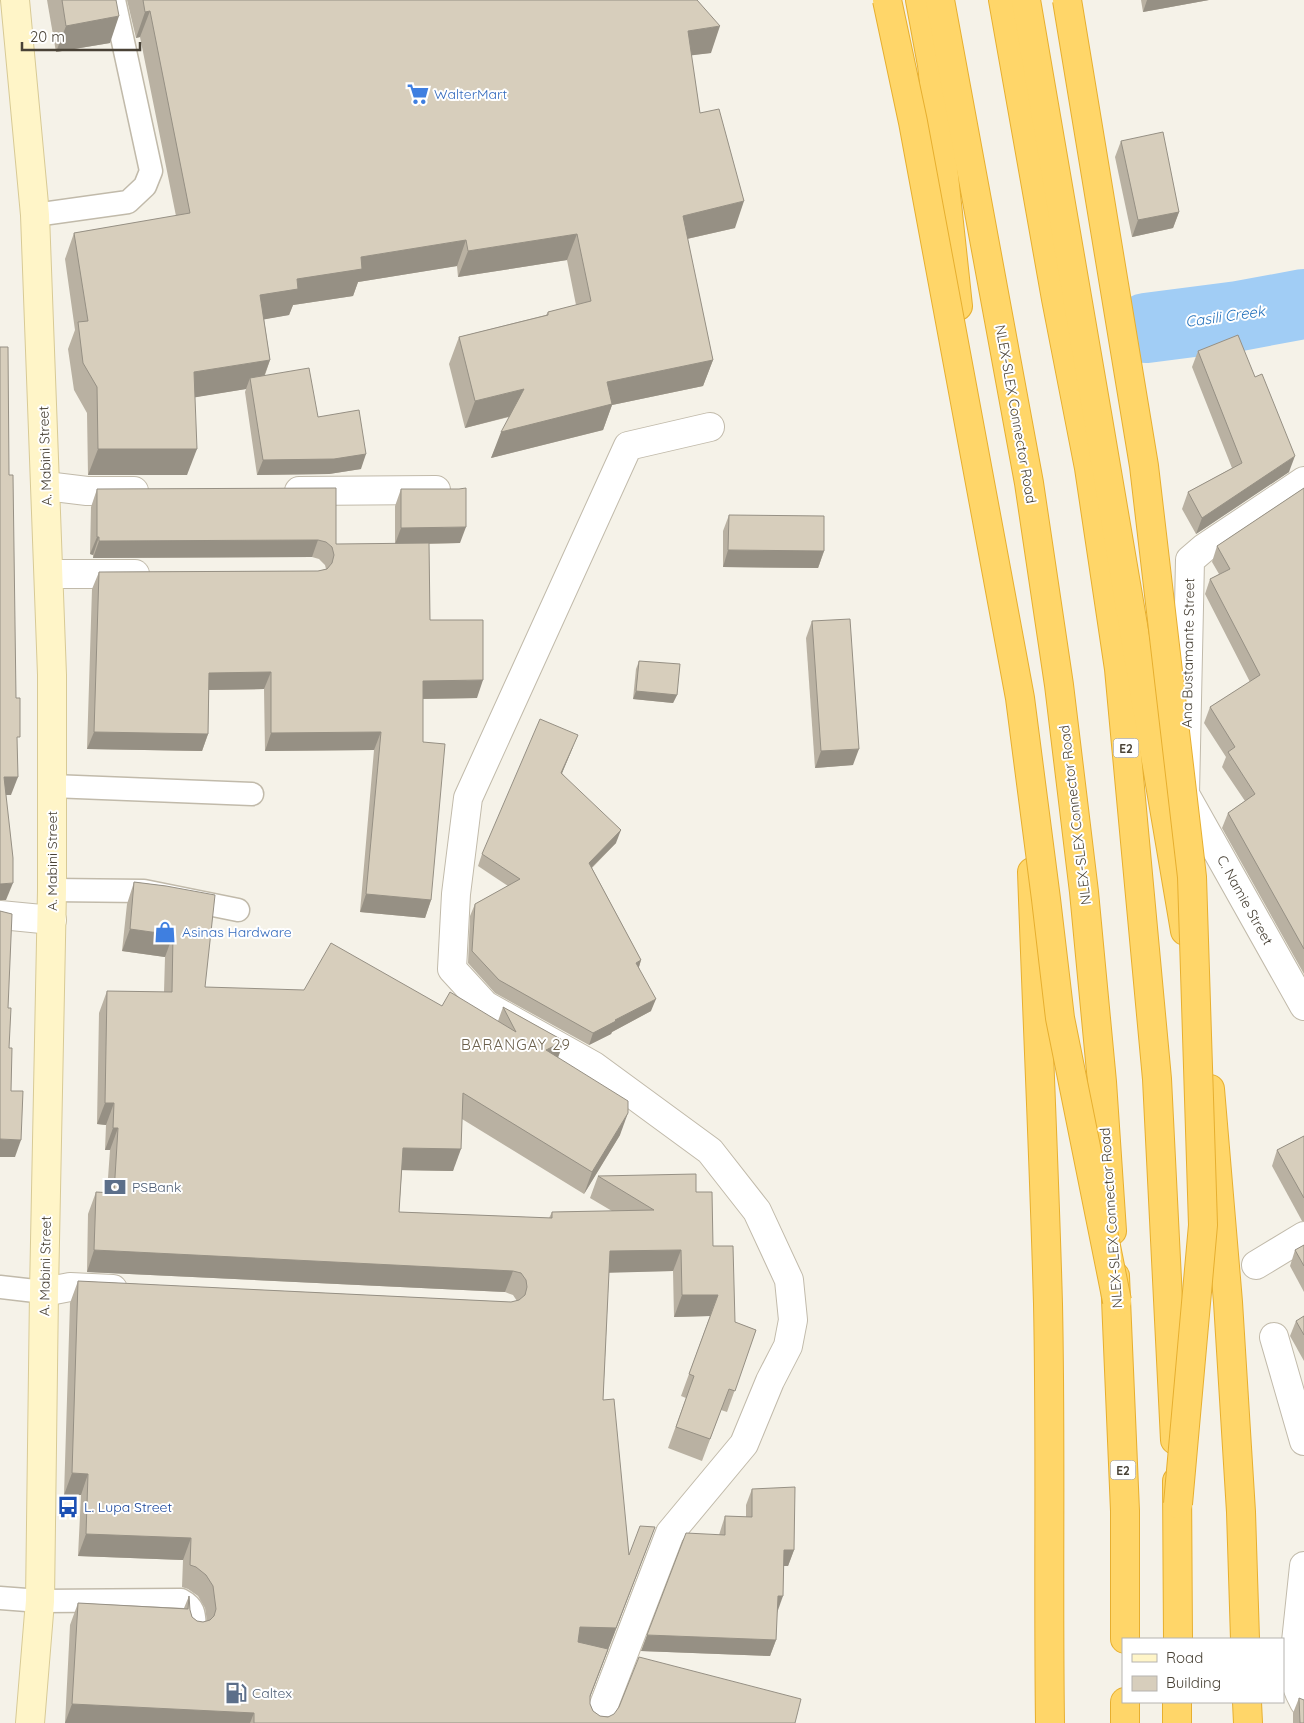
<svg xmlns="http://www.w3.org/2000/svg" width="1304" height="1723" font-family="Quicksand,sans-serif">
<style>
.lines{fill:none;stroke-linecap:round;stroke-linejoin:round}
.river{stroke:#a1cdf5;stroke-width:70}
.service-casing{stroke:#c1baaa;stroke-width:25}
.minor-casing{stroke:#c1baaa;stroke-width:30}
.secondary-casing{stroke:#d8ca95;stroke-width:30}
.motorway-casing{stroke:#e7af2f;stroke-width:30}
.service{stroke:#fff;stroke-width:22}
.minor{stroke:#fff;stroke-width:28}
.secondary{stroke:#fff5c8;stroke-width:28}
.motorway{stroke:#ffd669;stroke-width:28}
.motorway-bridge-casing{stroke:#e7af2f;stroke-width:30;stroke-linecap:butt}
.motorway-bridge{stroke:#ffd669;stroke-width:28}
.wall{fill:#b9b1a2}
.shaded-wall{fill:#969084}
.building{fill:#d7cebc;stroke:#969084}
.labels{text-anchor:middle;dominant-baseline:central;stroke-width:4;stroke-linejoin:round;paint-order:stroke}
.shield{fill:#fff;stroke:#807b72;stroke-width:1}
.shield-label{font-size:12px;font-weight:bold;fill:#494236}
.shop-label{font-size:14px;fill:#366cbe;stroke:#fff;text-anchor:start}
.street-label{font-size:14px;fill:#494236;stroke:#fff}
.service-label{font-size:14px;fill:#4e5e75;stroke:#fff;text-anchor:start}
.transit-label{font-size:14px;fill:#164399;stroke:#fff;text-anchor:start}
.water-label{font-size:15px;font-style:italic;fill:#2874bc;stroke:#fff}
.neighbourhood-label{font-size:15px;letter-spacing:1px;fill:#6c614c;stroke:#fff}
</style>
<rect width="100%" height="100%" fill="#f5f2e8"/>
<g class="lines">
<path class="river" d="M1146,328L1239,316L1304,304"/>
<g class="service-casing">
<g id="service">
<path d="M35,215L128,202L145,186L151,171L114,0"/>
<path d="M52,786L252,794"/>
<path d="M52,890L144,891L238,910"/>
<path d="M0,1287L44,1292"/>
<path d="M0,1598L40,1601L181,1600C196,1608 194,1616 195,1631"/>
</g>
</g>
<g class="minor-casing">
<g id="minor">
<path d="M1304,481L1204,548L1190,560L1185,794L1304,1006"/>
<path d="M46,486L87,491H134"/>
<path d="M299,491L436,490"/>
<path d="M49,574H135"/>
<path d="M0,915L52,920"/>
<path d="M1256,1265L1304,1236"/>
<path d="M44,1292L70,1287L113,1289"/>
<path d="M1274,1337L1304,1441"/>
<path d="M1304,1566L1293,1670C1294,1682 1298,1691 1304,1702"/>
<path d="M597,1723L670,1533L744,1444L770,1381L788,1346L793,1320L789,1280L757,1211L710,1151L594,1066L485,1005L452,969L456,894L468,798L628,446L710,427"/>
</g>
</g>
<g class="secondary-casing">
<path id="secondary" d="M15,0L35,215L52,675V890L44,1292L40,1601L30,1723"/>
</g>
<g class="motorway-casing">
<g id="motorway">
<path d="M920,0L932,65L958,306"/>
<path d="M940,0L1029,483L1059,685L1084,892L1102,1082L1112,1231"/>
<path d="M1003,0L1056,299L1089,468L1119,669L1157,1079L1175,1440"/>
<path d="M1026,0C1080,310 1132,621 1185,931"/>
<path d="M1032,872C1037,1015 1044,1159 1048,1304C1051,1443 1048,1583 1050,1723"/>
<path d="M1210,1089L1228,1302L1241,1512L1245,1639"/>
<path d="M1115,1276L1125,1511V1639"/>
<path d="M1177,1481L1178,1639"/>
<path d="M1247,1702L1248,1723"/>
<path d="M1125,1723V1702"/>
<path d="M1177,1723V1702"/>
</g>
</g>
<use href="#service" class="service"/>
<use href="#minor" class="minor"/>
<use href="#secondary" class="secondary"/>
<use href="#motorway" class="motorway"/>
<g class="motorway-bridge-casing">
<g id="motorway-bridge">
<path d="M887,0L913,122L1020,698L1046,899L1060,1018L1117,1301"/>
<path d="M1067,0L1144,466L1192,877L1203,1225L1178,1504"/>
</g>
</g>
<use href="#motorway-bridge" class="motorway-bridge"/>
</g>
<g class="wall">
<path d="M47,0H116L110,43L56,52Z"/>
<path d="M127,0H697L711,53L691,55L700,113L735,228L687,239L713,360L703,386L612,405L603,430L491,458L509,417L465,428L449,364L459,337L546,315L548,312L576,305L567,260L458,277L457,266L358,282L353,296L293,305L289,315L264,319L270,360L265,375L318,417L361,469L329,474L257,475L245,392L246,389L195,397L187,475H88L87,413L74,390L68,349L75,330L65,259L74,233L176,216L140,37L136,38Z"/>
<path d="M1141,0H1209L1143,12Z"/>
<path d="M1121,141L1179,212L1173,228L1132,237L1115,157Z"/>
<path d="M1198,351L1255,377L1289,472L1196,534L1182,509L1188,492L1232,468L1192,367Z"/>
<path d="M1304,488V974L1222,828L1228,813L1245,801L1222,767L1226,757L1204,723L1210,707L1250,682L1205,594L1210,579L1219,574L1212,562L1217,546Z"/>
<path d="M97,489L336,544H395V506L401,489L460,543L429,544L430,620L477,698L423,699V742L431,900L425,918L360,912L374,750L265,751L264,689L209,690L208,734L202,751L87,749L92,589L99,572L318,571L326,569L325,565L319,559L312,557L93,558V555L90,554L91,507Z"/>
<path d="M729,515L824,551L818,568L723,567V531Z"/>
<path d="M812,621L853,765L815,768L806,638Z"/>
<path d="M639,661L677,695L673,703L633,699L636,669Z"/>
<path d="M573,747L562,773L616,843L592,868L641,960L639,967L651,1011L612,1032L611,1034L589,1045L495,993L468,963L470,916L475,904L508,886L478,866L482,854Z"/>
<path d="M134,882L166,886L205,987L442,1006L498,1021L503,1007L564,1041L558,1058L620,1135L584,1194L462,1119L453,1171L402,1170L399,1212L549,1218L552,1212L612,1211L590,1198L598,1176L696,1192L735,1322L756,1330L727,1412L721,1410L702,1461L668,1448L686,1398L681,1396L710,1316L674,1317L673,1271L609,1272L603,1400L629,1555L647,1548L590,1697V1704L593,1711L600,1716L795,1723H65L70,1625L78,1603L184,1608L189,1596L190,1610L192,1617L197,1621L203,1622L207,1621L205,1608L198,1596L188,1589L182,1587L183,1560L78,1556L81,1495H64L70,1303L78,1281L511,1302L517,1301L513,1295L505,1292L87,1272L88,1214L96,1192H107L110,1150H105L106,1125L97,1124L99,1013L107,991L164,992L165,957L122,951L127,904Z"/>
<path d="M1304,1136V1221H1302L1272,1166L1277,1150Z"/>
<path d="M1304,1245V1292L1290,1266L1295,1250Z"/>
<path d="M1304,1316V1361L1290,1336L1296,1321Z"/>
<path d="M752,1489L794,1550L788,1566H784L777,1612L776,1640L770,1656L641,1651L719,1535L725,1516L746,1517V1505Z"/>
<path d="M1299,1698L1304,1723H1293V1713Z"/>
</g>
<g class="shaded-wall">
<path d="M1147,0H1209L1143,12Z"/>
<path d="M150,11L140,37L136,38L145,12Z"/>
<path d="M119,16L110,43L56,52L66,26Z"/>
<path d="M720,26L711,53L678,57L688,31Z"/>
<path d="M744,201L735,228L673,242L683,216Z"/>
<path d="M1179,212L1173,228L1132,237L1138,220Z"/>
<path d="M577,234L567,260L458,277L468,251Z"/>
<path d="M466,240L457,266L358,282L353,296L293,305L289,315L250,322L260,295L297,279L361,257Z"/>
<path d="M270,360L260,387L250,378L246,389L185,399L194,372Z"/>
<path d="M713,360L703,386L612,405L603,430L491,458L501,432L607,382Z"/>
<path d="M524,389L515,415L465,428L475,401Z"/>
<path d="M98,449H197L187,475H88Z"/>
<path d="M366,454L361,469L329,474L257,475L263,460Z"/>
<path d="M1295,456L1289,472L1196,534L1202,518Z"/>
<path d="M466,527L460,543L395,544L401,528Z"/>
<path d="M97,537H99L93,555L90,554Z"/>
<path d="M318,540L312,557L93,558L99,541Z"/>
<path d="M728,550L824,551L818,568L723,567Z"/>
<path d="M271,672L264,689L203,690L209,673Z"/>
<path d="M483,680L477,698L416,699L423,681Z"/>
<path d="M636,691L677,695L673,703L633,699Z"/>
<path d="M94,732L208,734L202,751L87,749Z"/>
<path d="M381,732L374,750L265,751L271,733Z"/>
<path d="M578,735L573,747L557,785L561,773Z"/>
<path d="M859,749L853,765L815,768L821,751Z"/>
<path d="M4,777H18L11,795H0Z"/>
<path d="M621,830L616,843L584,875L589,863Z"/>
<path d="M13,883L6,900H0V884Z"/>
<path d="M366,894L431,900L425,918L360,912Z"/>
<path d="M130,929L173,935L165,957L122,951Z"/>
<path d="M641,960L637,973L636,963Z"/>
<path d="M656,999L651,1011L612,1032L611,1034L589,1045L593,1033L615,1020Z"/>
<path d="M564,1041L556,1062L546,1050Z"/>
<path d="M105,1103H114L106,1125L97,1124Z"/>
<path d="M628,1113L620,1135L584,1194L592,1172Z"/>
<path d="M113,1128H118L110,1150H105Z"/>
<path d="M0,1139L21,1140L15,1157H0Z"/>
<path d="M403,1148L461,1149L453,1171L395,1170Z"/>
<path d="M94,1250L513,1271L505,1292L87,1272Z"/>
<path d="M681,1250L673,1271L602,1273L610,1251Z"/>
<path d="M682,1295H718L710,1316L674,1317Z"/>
<path d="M72,1473L88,1474L81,1495H64Z"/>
<path d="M655,1527L647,1548L582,1718L572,1649L580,1627Z"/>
<path d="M86,1534L191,1538L183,1560L78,1556Z"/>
<path d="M784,1550H794L788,1566H778Z"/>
<path d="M778,1596H783L777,1613Z"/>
<path d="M647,1635L776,1640L770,1656L641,1651Z"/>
<path d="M72,1704L254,1713L250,1723H65Z"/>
</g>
<g class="building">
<path d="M62,0H116L119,16L66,26Z"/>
<path d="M143,0H697L720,26L688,31L700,113L719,109L744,201L683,216L713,360L607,382L612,404L501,432L524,389L475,401L459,337L548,315V312L591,301L577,234L468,251L466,240L361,257L362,269L297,279L298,289L260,295L270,360L194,372L197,449H98L97,387L83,363L78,322L88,321L74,233L190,213L150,11L145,12Z"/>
<path d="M1163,132L1179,212L1138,220L1121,141Z"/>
<path d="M1238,335L1255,377L1262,374L1295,456L1202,518L1188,492L1242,463L1198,351Z"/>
<path d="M0,347H8L9,475H13L16,698H20V737H17L18,777H4L13,858V883L0,884Z"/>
<path d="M309,368L318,417L359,410L366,454L334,459L263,460L250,378Z"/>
<path d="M336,488V544L429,543L430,620H483V680L423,681V742L445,744L431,900L366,894L381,732L271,733V672L209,673L208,734L94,732L99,572L318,571L327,569L332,563L334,555L332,547L326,542L318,540L99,541V537H97V489Z"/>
<path d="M466,488V527L401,528V489H459Z"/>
<path d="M1304,488V949L1228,813L1255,794L1228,752L1235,747L1210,707L1260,675L1210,579L1230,569L1217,546Z"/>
<path d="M729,515L824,516V551L728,550Z"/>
<path d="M850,619L859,749L821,751L812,621Z"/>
<path d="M639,661L680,664L677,695L636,691Z"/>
<path d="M540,719L578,735L561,773L621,830L589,863L641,960L636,963L656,999L615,1020L616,1021L593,1033L499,980L472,951L475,904L520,879L482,854Z"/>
<path d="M134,882L166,886L215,895L205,987L304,990L331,943L442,1006L450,992L516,1032L503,1007L564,1041L546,1050L628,1101V1113L592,1172L463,1093L461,1149L403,1148L399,1212L552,1218V1212L654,1210L598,1176L696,1174V1192H712L713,1246H733L735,1322L756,1330L735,1391L729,1389L710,1439L676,1427L694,1376L689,1374L718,1295H682L681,1250L610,1251L603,1400L614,1399L629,1555L640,1526L655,1527L616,1628L580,1627L578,1642L608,1649L590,1696V1704L593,1711L600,1716L608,1717L614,1714L619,1707L639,1657L801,1699L795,1723H254V1713L72,1704L78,1603L188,1609L189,1596L190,1610L192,1617L197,1621L203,1622L210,1620L214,1616L216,1609L213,1586L206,1575L196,1567L190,1565L191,1538L86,1534L88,1474L72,1473L78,1281L511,1302L519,1300L525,1295L527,1287L526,1280L521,1273L513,1271L94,1250L96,1192L114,1193L118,1128H113L114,1103H105L107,991L172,992L173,935L130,929Z"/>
<path d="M0,911L12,914L8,1008H11L9,1048H12L11,1091H23L21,1140L0,1139Z"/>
<path d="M1304,1136V1198L1277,1150Z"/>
<path d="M1304,1245V1266L1295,1250Z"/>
<path d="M1304,1316V1335L1296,1321Z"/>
<path d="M795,1487L794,1550H784L783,1596H778L776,1640L647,1635L686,1533L725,1535V1516L752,1517V1489Z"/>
<path d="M1299,1698L1304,1700V1723H1300Z"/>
</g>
<defs>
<g id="supermarket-bare" transform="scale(1.725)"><path d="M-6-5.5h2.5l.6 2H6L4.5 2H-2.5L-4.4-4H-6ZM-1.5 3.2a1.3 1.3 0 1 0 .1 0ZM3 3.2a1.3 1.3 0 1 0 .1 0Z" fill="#3f7fe0" stroke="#fff" stroke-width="2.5" paint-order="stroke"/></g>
<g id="shop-bare" transform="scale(1.725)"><path d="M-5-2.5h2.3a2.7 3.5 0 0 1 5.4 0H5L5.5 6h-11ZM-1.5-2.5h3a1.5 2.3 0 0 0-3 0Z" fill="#3f7fe0" stroke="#fff" stroke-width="2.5" paint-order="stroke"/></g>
<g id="bank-bare" transform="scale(1.725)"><path d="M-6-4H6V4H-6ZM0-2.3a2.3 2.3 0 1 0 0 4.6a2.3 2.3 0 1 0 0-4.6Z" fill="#5c6f8a" stroke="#fff" stroke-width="2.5" paint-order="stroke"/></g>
<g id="bus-bare" transform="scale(1.725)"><path d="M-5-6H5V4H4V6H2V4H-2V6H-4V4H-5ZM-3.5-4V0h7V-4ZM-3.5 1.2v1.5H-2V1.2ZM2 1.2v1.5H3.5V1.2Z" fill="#1a4fb4" stroke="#fff" stroke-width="2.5" paint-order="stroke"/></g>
<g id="fuel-bare" transform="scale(1.725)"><path d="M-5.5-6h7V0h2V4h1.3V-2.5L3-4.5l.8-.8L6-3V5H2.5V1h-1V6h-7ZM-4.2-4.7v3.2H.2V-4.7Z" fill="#5c6f8a" stroke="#fff" stroke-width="2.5" paint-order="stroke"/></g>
</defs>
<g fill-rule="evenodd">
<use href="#supermarket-bare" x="418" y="94"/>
<use href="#shop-bare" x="165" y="932"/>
<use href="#bank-bare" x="115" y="1187"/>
<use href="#bus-bare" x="68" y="1507"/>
<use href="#fuel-bare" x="236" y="1693"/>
</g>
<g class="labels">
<g class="shield">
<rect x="1113.5" y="738.5" width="25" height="19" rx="4"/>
<rect x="1110.5" y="1460.5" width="25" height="19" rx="4"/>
</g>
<g class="shield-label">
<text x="1126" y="748">E2</text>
<text x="1123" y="1470">E2</text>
</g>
<g class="shop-label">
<text x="434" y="94">WalterMart</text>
<text x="182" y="932">Asinas Hardware</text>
</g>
<g class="street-label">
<text transform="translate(1016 414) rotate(80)">NLEX-SLEX Connector Road</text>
<text transform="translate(45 456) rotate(-92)">A. Mabini Street</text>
<text transform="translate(1188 653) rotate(-89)">Ana Bustamante Street</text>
<text transform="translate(1075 815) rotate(-97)">NLEX-SLEX Connector Road</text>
<text transform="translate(52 861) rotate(-90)">A. Mabini Street</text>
<text transform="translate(1245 900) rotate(61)">C. Namie Street</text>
<text transform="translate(1111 1218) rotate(-94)">NLEX-SLEX Connector Road</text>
<text transform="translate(45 1266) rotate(-89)">A. Mabini Street</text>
</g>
<g class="service-label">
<text x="132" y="1187">PSBank</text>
<text x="252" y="1693">Caltex</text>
</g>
<g class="transit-label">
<text x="84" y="1507">L. Lupa Street</text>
</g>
<g class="water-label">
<text transform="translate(1225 316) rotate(-8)">Casili Creek</text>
</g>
<g class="neighbourhood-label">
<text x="516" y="1044">BARANGAY 29</text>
</g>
</g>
<rect x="1122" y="1638" width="162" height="65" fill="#ffffff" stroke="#b6b3af"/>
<rect x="1132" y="1654" width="25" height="8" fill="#fff5c8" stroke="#b6b3af"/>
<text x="1166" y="1663" font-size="15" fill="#494236">Road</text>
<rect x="1132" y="1676" width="25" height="15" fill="#d7cebc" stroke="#b6b3af"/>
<text x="1166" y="1688" font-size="15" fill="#494236">Building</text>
<path d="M22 42v8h118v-8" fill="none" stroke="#494236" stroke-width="2.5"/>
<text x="30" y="42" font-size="15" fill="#494236" stroke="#ffffff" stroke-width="4" paint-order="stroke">20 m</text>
</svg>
